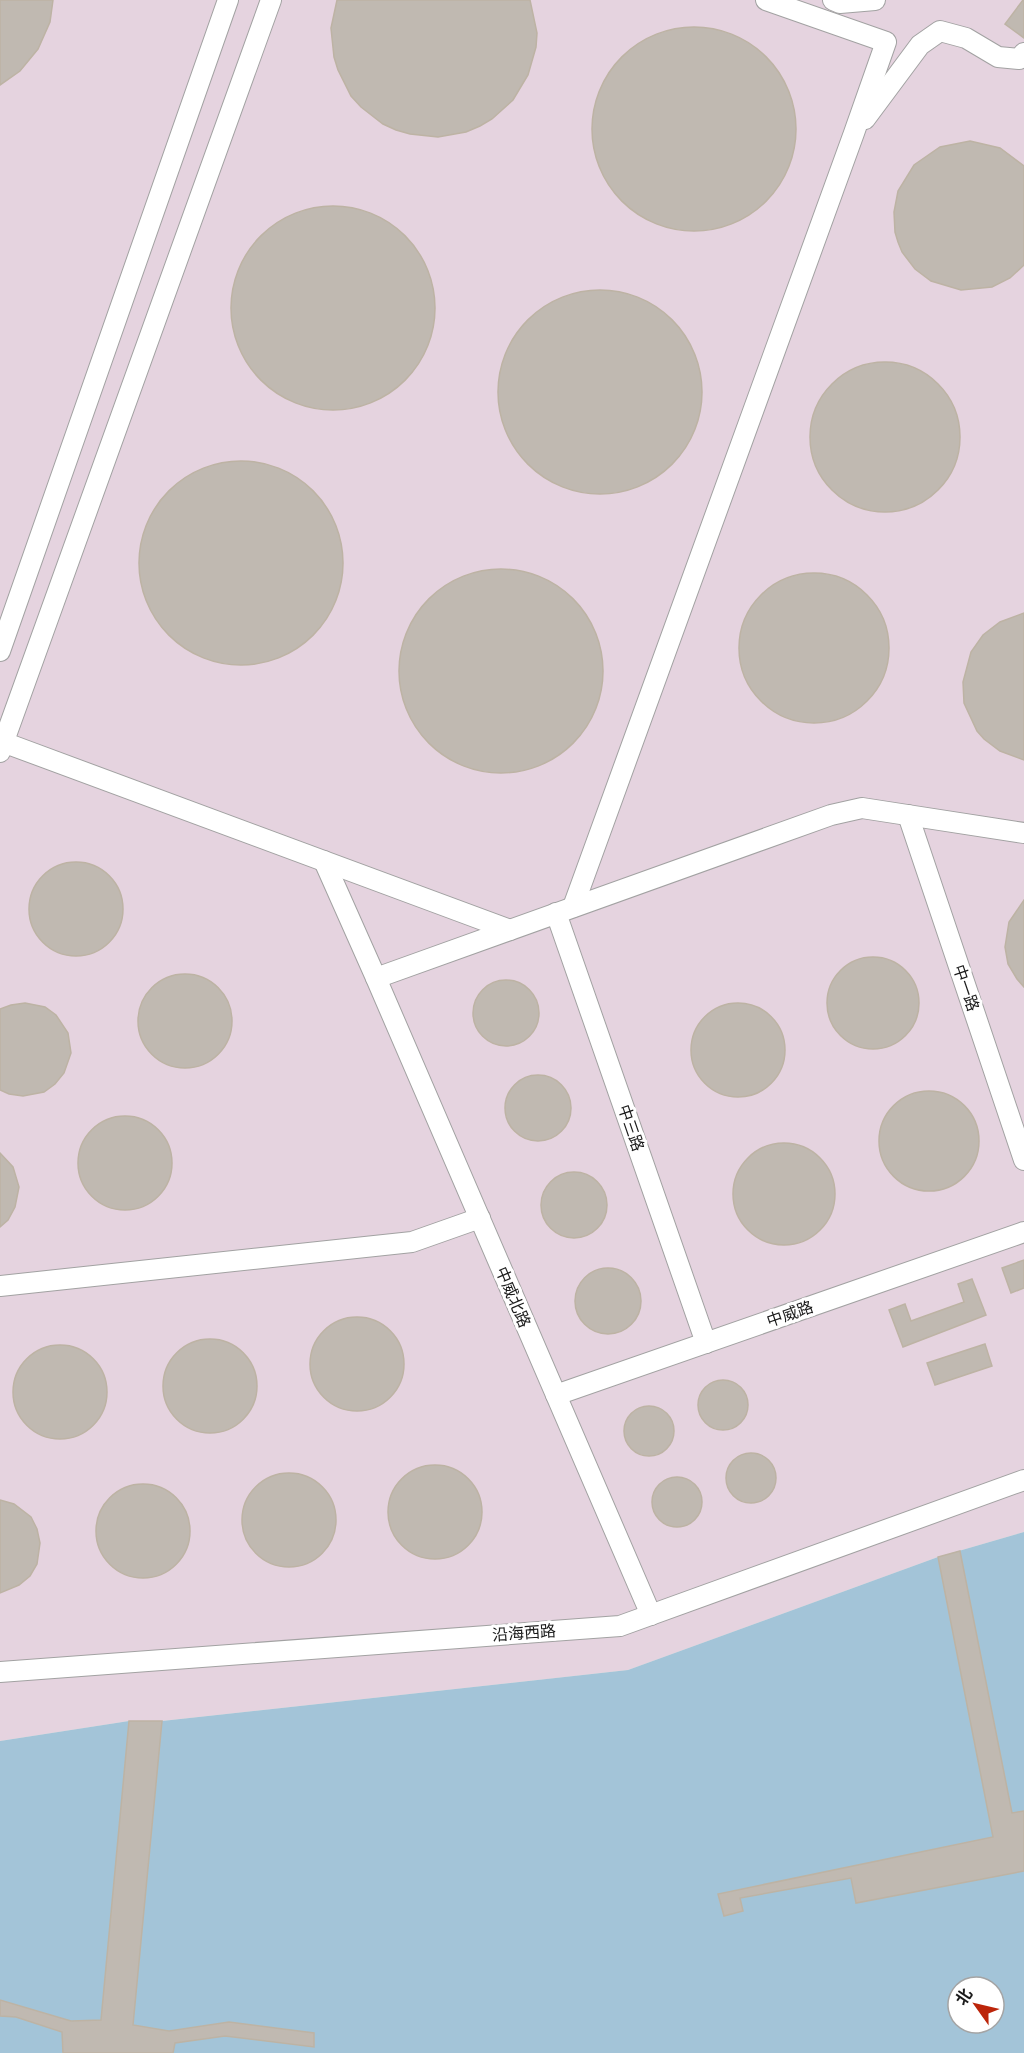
<svg xmlns="http://www.w3.org/2000/svg" width="1024" height="2053" font-family="Figtree,'Noto Sans SC',sans-serif">
<style>
.industrial{fill:#e5d3df}
.water{fill:#a3c4d8;fill-rule:evenodd}
.building{fill:#c0b9b1;stroke:#bdb3a4;stroke-width:1.5}
.lines{fill:none;stroke-linecap:round;stroke-linejoin:round}
.minor-casing{stroke:#a2a2a2;stroke-width:22}
.minor{stroke:#fff;stroke-width:20}
.labels{text-anchor:middle;dominant-baseline:central;stroke-width:6;stroke-linejoin:round;paint-order:stroke}
.street-label{font-size:16px;fill:#1b1b1b;stroke:#fff}
</style>
<rect width="100%" height="100%" fill="#eceae1"/>
<path class="industrial" d="M0,0H1024V1532L938,1557L628,1670L162,1721H129L0,1741Z"/>
<path class="water" d="M1024,1532V2053H0V1741L129,1721H162L628,1670L938,1557ZM958,1987H994V2023H958Z"/>
<g class="building">
<path d="M0,0H53L50,22L38,49L20,71L0,85Z"/>
<path d="M337,0H530L537,33L536,47L528,75L513,100L492,119L480,126L466,132L438,137L410,134L396,130L383,124L361,107L351,96L338,70L334,57L331,28Z"/>
<path d="M1023,0H1024V38L1005,24Z"/>
<circle cx="694" cy="129" r="102"/>
<path d="M970,141L1000,148L1024,166V265L1010,278L992,287L961,290L931,281L915,269L902,252L898,242L895,232L894,212L898,191L914,165L940,147Z"/>
<circle cx="333" cy="308" r="102"/>
<circle cx="600" cy="392" r="102"/>
<circle cx="885" cy="437" r="75"/>
<circle cx="241" cy="563" r="102"/>
<circle cx="501" cy="671" r="102"/>
<circle cx="814" cy="648" r="75"/>
<path d="M1024,613V760L1000,751L984,739L977,731L964,703L963,682L971,652L983,635L1000,622Z"/>
<circle cx="76" cy="909" r="47"/>
<path d="M1024,900V987L1017,979L1008,964L1005,947L1009,922Z"/>
<circle cx="873" cy="1003" r="46"/>
<circle cx="185" cy="1021" r="47"/>
<circle cx="506" cy="1013" r="33"/>
<path d="M25,1003L45,1007L56,1015L68,1033L71,1053L64,1073L55,1084L44,1092L23,1096L9,1094L0,1090V1009L11,1005Z"/>
<circle cx="738" cy="1050" r="47"/>
<circle cx="538" cy="1108" r="33"/>
<circle cx="929" cy="1141" r="50"/>
<circle cx="125" cy="1163" r="47"/>
<circle cx="784" cy="1194" r="51"/>
<path d="M0,1153L13,1167L19,1187L15,1207L8,1220L0,1227Z"/>
<circle cx="574" cy="1205" r="33"/>
<path d="M1024,1260V1288L1011,1293L1002,1268Z"/>
<circle cx="608" cy="1301" r="33"/>
<path d="M972,1279L986,1315L903,1347L889,1310L905,1304L911,1321L964,1302L958,1284Z"/>
<circle cx="357" cy="1364" r="47"/>
<circle cx="210" cy="1386" r="47"/>
<path d="M985,1344L992,1366L935,1385L927,1363Z"/>
<circle cx="60" cy="1392" r="47"/>
<circle cx="723" cy="1405" r="25"/>
<circle cx="649" cy="1431" r="25"/>
<circle cx="751" cy="1478" r="25"/>
<circle cx="435" cy="1512" r="47"/>
<circle cx="289" cy="1520" r="47"/>
<circle cx="677" cy="1502" r="25"/>
<circle cx="143" cy="1531" r="47"/>
<path d="M0,1500L14,1504L31,1517L37,1529L40,1543L37,1564L30,1576L19,1585L0,1593Z"/>
<path d="M960,1551L1012,1813L1024,1811V1871L856,1903L851,1878L740,1898L743,1911L724,1916L718,1894L993,1837L938,1557Z"/>
<path d="M129,1721H162L133,2025L169,2031L229,2022L314,2033V2047L225,2036L175,2043L173,2053H63L62,2032L16,2017L0,2016V2000L71,2021L101,2020Z"/>
</g>
<g class="lines">
<g class="minor-casing">
<g id="minor">
<path d="M833,0L840,3L875,0"/>
<path d="M865,119L920,45L940,31L966,38L998,57L1019,59L1024,53"/>
<path d="M0,651L228,0"/>
<path d="M0,741L510,930"/>
<path d="M0,752L271,0"/>
<path d="M908,815L1024,1160"/>
<path d="M324,861L376,978L651,1615"/>
<path d="M573,907L854,133L886,42L766,0"/>
<path d="M556,913L706,1343"/>
<path d="M376,978L831,815L862,808L1024,833"/>
<path d="M0,1286L412,1242L480,1218"/>
<path d="M556,1395L1024,1232"/>
<path d="M0,1672L620,1626L1024,1480"/>
</g>
</g>
<use href="#minor" class="minor"/>
</g>
<g class="labels">
<g class="street-label">
<text transform="translate(966 988) rotate(71)">中一路</text>
<text transform="translate(631 1128) rotate(71)">中三路</text>
<text transform="translate(513 1297) rotate(67)">中威北路</text>
<text transform="translate(790 1314) rotate(-19)">中威路</text>
<text transform="translate(524 1633) rotate(-4)">沿海西路</text>
</g>
</g>
<g transform="translate(976 2005) rotate(304)"><circle r="28" fill="#ffffff" stroke="#a4a4a4" stroke-width="1.5"/>
<path d="M0-4.5L10 22L0 15L-10 22Z" fill="#bc250a"/>
<text y="-9" font-size="16" font-weight="bold" text-anchor="middle" fill="#1b1b1b">北</text>
</g>
</svg>
